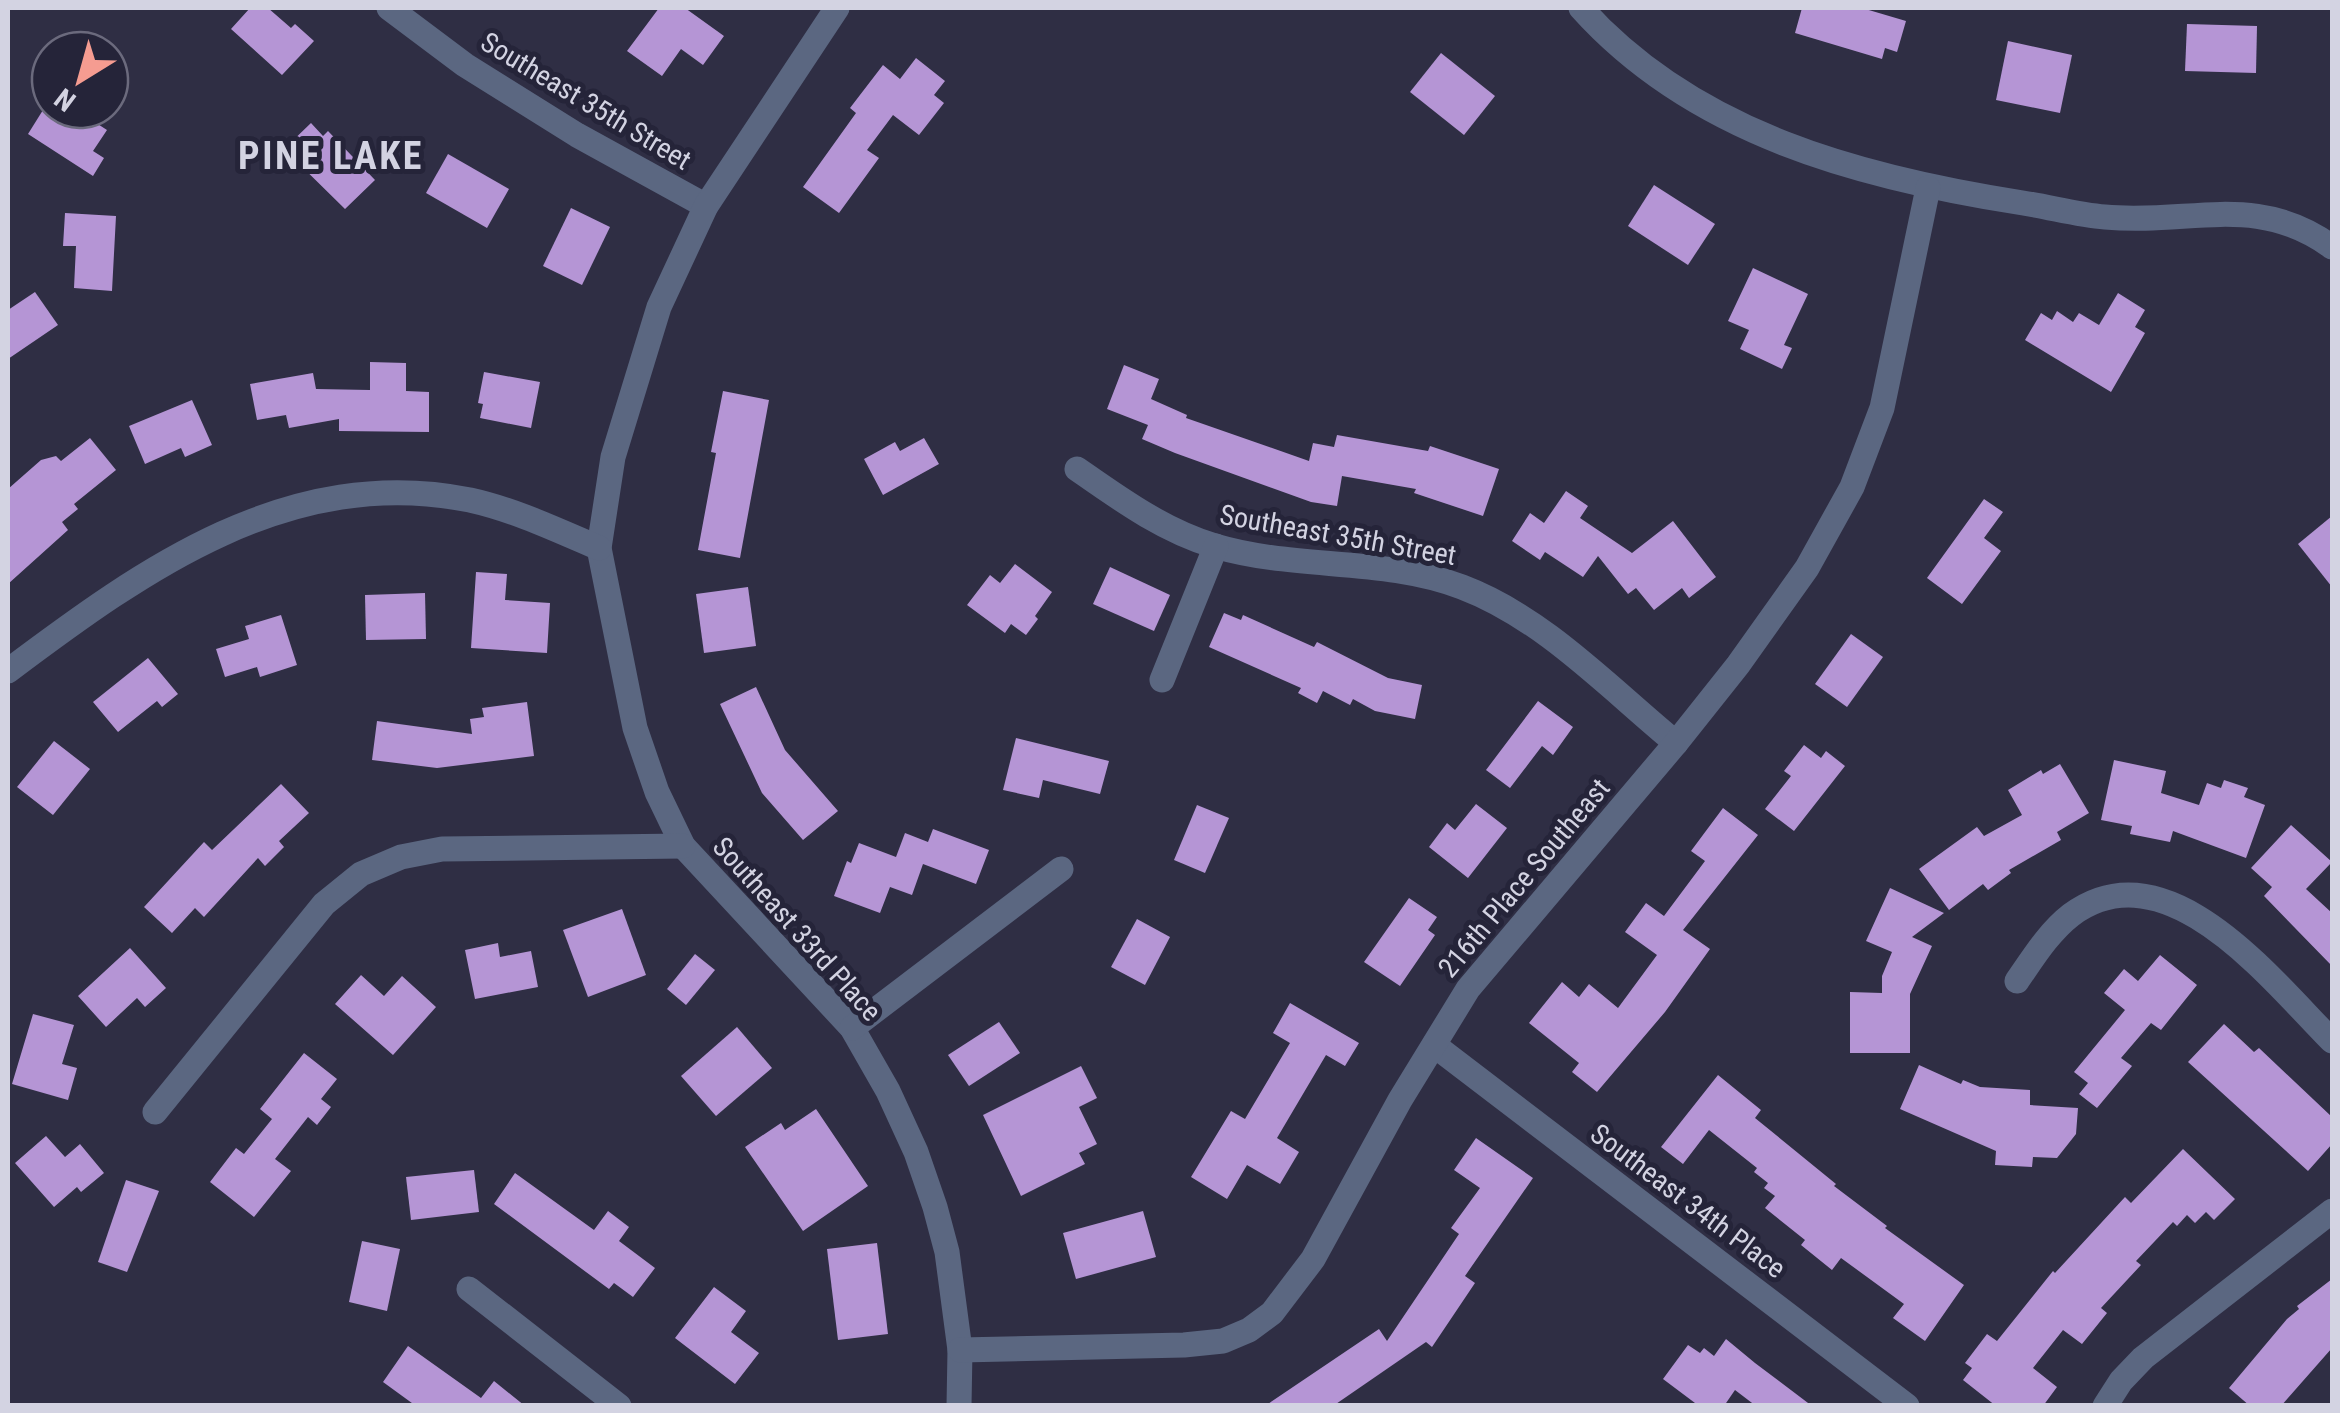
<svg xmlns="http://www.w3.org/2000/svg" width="2340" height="1413" font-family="'Roboto Condensed',sans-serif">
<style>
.building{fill:#b595d5}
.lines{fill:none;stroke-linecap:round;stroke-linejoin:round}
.minor{stroke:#5b6781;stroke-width:25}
.labels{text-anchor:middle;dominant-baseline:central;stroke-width:10;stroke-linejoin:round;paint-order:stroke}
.street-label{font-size:28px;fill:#d3d3e2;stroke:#252439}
.district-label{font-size:38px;font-weight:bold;letter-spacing:2.5px;fill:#d3d3e2;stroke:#252439}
</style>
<rect width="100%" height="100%" fill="#2f2e44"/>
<g class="building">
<path d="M250,8H268L291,28L295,24L314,41L282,75L231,29Z"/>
<path d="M659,8H685L724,36L703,65L681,49L662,76L627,51Z"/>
<path d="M1802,8H1862L1906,21L1897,52L1885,48L1882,59L1795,33Z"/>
<path d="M2187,24L2257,26L2256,73L2185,71Z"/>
<path d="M2008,41L2072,55L2060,113L1996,100Z"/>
<path d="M1441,53L1495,96L1464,135L1410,92Z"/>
<path d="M916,58L945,81L934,95L944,103L919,135L893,115L867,150L879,158L839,213L803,187L856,113L850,108L883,65L900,79Z"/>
<path d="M43,110H76L107,130L93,151L104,158L93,176L28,134Z"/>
<path d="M311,123L323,136L328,131L375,180L345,209L284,149Z"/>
<path d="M448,154L509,189L487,228L426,193Z"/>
<path d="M1654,185L1715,224L1688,265L1628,226Z"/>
<path d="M571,208L610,227L582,285L543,266Z"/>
<path d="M65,213L116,216L112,291L74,288L76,246H63Z"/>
<path d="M1753,268L1808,294L1784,345L1792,348L1782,369L1740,349L1749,330L1728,321Z"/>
<path d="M35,292L58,325L8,359V310Z"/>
<path d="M2118,293L2145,310L2135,327L2145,333L2111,392L2025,340L2041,313L2052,320L2057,311L2073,322L2079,313L2099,325Z"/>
<path d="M370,362L406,363V391L429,392V432L339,431V419L289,428L286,415L257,420L250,384L313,373L316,389L370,390Z"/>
<path d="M1124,365L1159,379L1151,399L1187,415L1186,418L1309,461L1313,443L1334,447L1337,435L1428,451L1430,446L1499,469L1483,516L1414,493L1416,489L1342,476L1337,506L1311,502L1175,453L1142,439L1148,425L1107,409Z"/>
<path d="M484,372L540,382L531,428L480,418L483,404L478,403Z"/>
<path d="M723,391L769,400L740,558L698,550L716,453L711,452Z"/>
<path d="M192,400L212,445L185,457L181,448L145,464L129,426Z"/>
<path d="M90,438L116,470L74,504L78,509L62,522L68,530L8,584V489L41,460L56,456L61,461Z"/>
<path d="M924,438L939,464L883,495L864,459L895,442L900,451Z"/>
<path d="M1566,491L1588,506L1580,518L1632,553L1673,521L1716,577L1689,598L1682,588L1654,610L1636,588L1628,594L1598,556L1583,577L1545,552L1540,560L1512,541L1530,513L1544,523Z"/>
<path d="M1984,499L2003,512L1984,538L2001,551L1962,604L1927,578Z"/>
<path d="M2332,516V587L2298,544Z"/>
<path d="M1015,564L1052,592L1035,616L1038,619L1026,635L1011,624L1005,633L967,605L990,575L1000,583Z"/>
<path d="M1110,567L1170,595L1154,631L1093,604Z"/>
<path d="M476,572L507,574L505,600L550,603L547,653L471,648Z"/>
<path d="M748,587L756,646L704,653L696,594Z"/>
<path d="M425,593L426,639L366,640L365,595Z"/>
<path d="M1224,613L1241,620L1243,615L1314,647L1317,642L1388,678L1422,685L1415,719L1375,711L1353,699L1350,705L1323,691L1317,703L1298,693L1301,688L1209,647Z"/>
<path d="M281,615L297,665L260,677L257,667L225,677L216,649L249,639L245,626Z"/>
<path d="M1851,634L1883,657L1847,707L1815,684Z"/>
<path d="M148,658L178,694L162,707L157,701L118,732L93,702Z"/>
<path d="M756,687L785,750L838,811L803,840L762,793L720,704Z"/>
<path d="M1538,701L1573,727L1553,755L1542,746L1510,788L1486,770Z"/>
<path d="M527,702L534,756L437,768L372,760L377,721L472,734L470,719L484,717L482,708Z"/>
<path d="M1016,738L1109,761L1100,794L1043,780L1039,798L1003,790Z"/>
<path d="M54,741L90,769L53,815L17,787Z"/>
<path d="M1804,745L1821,758L1826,751L1845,766L1794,831L1765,809L1791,776L1784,771Z"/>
<path d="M2114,760L2166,771L2161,793L2199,805L2207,783L2221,788L2224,780L2248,788L2244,797L2265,805L2246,858L2173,831L2170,842L2130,834L2132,826L2101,820Z"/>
<path d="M2060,764L2089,813L2057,832L2061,840L2009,870L2011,873L1988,890L1983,884L1949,910L1919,869L1977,827L1984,836L2022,815L2008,790L2041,770L2043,774Z"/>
<path d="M281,784L309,813L279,841L284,847L265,866L258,858L204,917L195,908L172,933L144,907L204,842L212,850Z"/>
<path d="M1476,804L1507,828L1468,878L1429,847L1447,823L1455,830Z"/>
<path d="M1197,805L1229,818L1205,873L1174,860Z"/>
<path d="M1723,808L1758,835L1683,930L1710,949L1665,1012L1597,1092L1572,1072L1579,1063L1529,1023L1562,982L1579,997L1589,984L1618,1008L1657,955L1625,932L1646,903L1664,916L1705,861L1691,851Z"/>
<path d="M2291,825L2332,862L2306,889L2332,913V966L2264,896L2272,887L2251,868Z"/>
<path d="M933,829L989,850L976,884L923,864L912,895L890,887L880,913L834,896L847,861L851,863L859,843L896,857L905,833L928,842Z"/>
<path d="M1890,888L1944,913L1912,937L1932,946L1910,994V1053H1850V992L1882,993V976L1892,952L1866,941Z"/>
<path d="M1409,898L1437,917L1428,930L1435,935L1400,986L1364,962Z"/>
<path d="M622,909L646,975L588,997L563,930Z"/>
<path d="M1137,919L1170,937L1145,985L1111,967Z"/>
<path d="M498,943L500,957L531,951L538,987L475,999L465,950Z"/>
<path d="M130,948L166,988L145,1007L137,998L106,1027L78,996Z"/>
<path d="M695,954L715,970L686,1005L667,989Z"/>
<path d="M2160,955L2197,985L2161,1030L2151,1023L2121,1058L2132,1066L2097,1108L2079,1094L2088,1083L2074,1072L2125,1010L2104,993L2124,969L2138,981Z"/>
<path d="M361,975L384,996L402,976L436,1007L393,1055L335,1004Z"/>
<path d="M1290,1003L1359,1043L1345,1066L1326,1055L1277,1138L1299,1152L1280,1184L1247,1165L1227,1199L1191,1177L1231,1111L1245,1119L1290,1043L1273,1033Z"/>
<path d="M33,1014L74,1025L62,1064L77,1068L68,1100L12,1084Z"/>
<path d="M999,1022L1020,1053L969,1086L948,1055Z"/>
<path d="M2224,1024L2254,1052L2259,1048L2332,1117V1144L2308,1171L2188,1062Z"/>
<path d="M737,1027L772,1068L716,1116L681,1076Z"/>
<path d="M304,1053L337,1079L321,1099L331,1107L317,1125L308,1117L275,1159L291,1171L254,1217L210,1182L236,1148L244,1154L272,1119L260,1109Z"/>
<path d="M1919,1065L1961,1084L1963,1080L1980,1087L2030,1090V1105L2078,1108L2076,1134L2057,1158L2033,1157L2032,1167L1995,1165L1996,1151L1900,1109Z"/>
<path d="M1081,1066L1097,1098L1079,1107L1097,1144L1079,1153L1085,1164L1021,1196L983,1115Z"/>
<path d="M1718,1075L1761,1110L1755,1118L1836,1184L1834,1186L1887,1226L1885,1228L1964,1285L1925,1341L1893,1318L1904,1304L1841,1258L1832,1270L1801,1245L1805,1240L1765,1208L1775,1196L1764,1188L1768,1183L1754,1172L1757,1168L1709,1130L1683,1164L1661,1147Z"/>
<path d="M816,1109L868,1186L803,1231L745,1147L781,1123L785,1130Z"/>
<path d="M46,1136L65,1157L80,1144L104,1173L81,1192L77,1187L54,1207L15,1163Z"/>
<path d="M1476,1138L1533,1178L1465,1276L1475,1283L1432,1347L1426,1342L1333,1406H1265L1379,1329L1387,1341L1459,1234L1451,1228L1480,1188L1454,1170Z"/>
<path d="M2183,1149L2235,1199L2214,1220L2206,1212L2195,1223L2187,1215L2177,1226L2173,1222L2136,1261L2141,1265L2101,1308L2107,1313L2082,1344L2063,1330L2033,1368L2057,1387L2043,1406H1996L1963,1380L1972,1368L1965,1363L1987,1334L1997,1341L2053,1271L2055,1273L2125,1197L2131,1203Z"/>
<path d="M474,1170L479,1212L411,1220L406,1177Z"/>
<path d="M515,1173L594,1230L608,1211L629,1227L619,1241L655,1268L633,1297L614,1283L609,1289L494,1204Z"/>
<path d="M126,1180L159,1191L127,1272L98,1262Z"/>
<path d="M1143,1211L1156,1257L1076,1279L1063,1233Z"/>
<path d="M362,1241L400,1249L387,1311L349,1302Z"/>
<path d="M877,1243L888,1334L838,1340L827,1249Z"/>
<path d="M2332,1279V1348L2281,1406H2250L2229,1388L2287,1319L2299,1309L2297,1306Z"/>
<path d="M714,1287L746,1311L731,1332L759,1353L735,1384L675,1338Z"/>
<path d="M1726,1339L1755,1363L1812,1406H1756L1735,1390L1724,1406H1699L1663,1379L1688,1345L1700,1353L1704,1348L1714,1356Z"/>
<path d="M408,1346L481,1398L494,1381L525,1406H416L383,1382Z"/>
</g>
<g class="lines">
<g class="minor">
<path d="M389,8L465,65L577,135L706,206"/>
<path d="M837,8L706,206L659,307L613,457L599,548L635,728L657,792L683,846L852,1028L888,1091L916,1152L935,1207L947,1252L960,1350L959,1406"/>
<path d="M1581,8C1694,134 1862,178 2023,203C2050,207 2078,215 2105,217C2191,225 2256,192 2332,247"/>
<path d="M1077,469C1120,499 1164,531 1215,546C1295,570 1384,557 1462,587C1544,618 1609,688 1676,743"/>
<path d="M8,671C144,569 289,464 470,500C515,510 557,530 599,548"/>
<path d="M1162,680L1216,546"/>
<path d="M2017,981C2033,958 2049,932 2071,915C2167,844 2272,981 2332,1041"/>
<path d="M852,1028L1061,869"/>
<path d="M1434,1045L1907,1406"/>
<path d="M155,1112L324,904L361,874L401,857L442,849L683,846"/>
<path d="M469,1289L619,1406"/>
<path d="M960,1350L1184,1345L1223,1341L1249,1330L1272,1313L1313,1259L1400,1100L1468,989L1676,743L1738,665L1807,568L1852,487L1882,408L1928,188"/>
<path d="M2105,1406L2121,1381L2143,1358L2332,1211"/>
</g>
</g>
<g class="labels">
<g class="street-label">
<text transform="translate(586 101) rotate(31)">Southeast 35th Street</text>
<text transform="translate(1338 535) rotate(10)">Southeast 35th Street</text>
<text transform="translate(1524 878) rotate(-50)">216th Place Southeast</text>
<text transform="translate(797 929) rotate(48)">Southeast 33rd Place</text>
<text transform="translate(1688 1201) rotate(37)">Southeast 34th Place</text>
</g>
<g class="district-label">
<text x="331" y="156">PINE LAKE</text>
</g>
</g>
<rect width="2340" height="1413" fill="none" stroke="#d3d3e2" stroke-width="20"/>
<g transform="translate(80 80) rotate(217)"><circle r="48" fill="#252439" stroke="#6b6a7d" stroke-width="2.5"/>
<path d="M0-8L18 38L0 25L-18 38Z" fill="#f59c91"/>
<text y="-15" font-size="28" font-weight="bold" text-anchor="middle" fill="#d3d3e2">N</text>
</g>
</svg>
